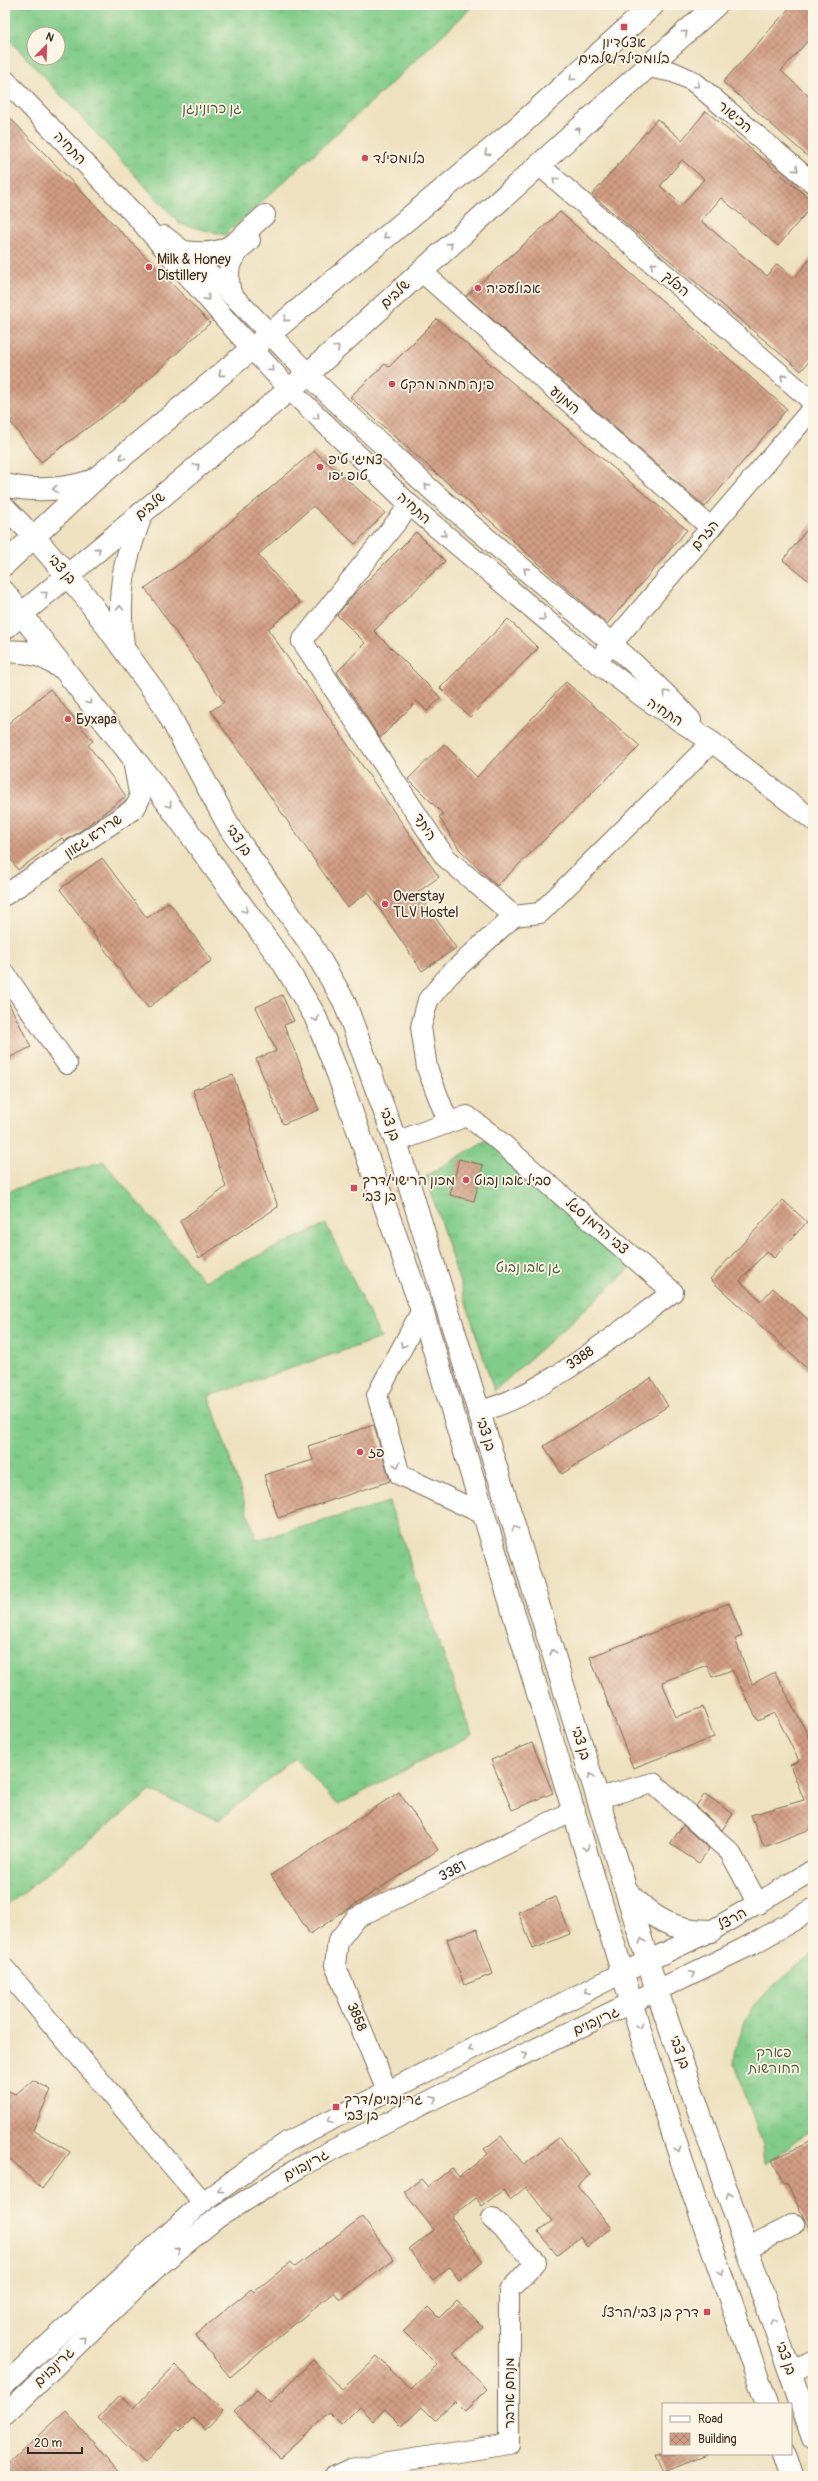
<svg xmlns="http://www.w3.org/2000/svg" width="818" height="2481" font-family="Pangolin,'Playpen Sans Hebrew',sans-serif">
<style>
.grass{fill:url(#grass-tufts);stroke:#5e7b54;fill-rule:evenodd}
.building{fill:url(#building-cross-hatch);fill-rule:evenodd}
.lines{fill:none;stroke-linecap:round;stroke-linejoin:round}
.minor-casing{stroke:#7a6a57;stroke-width:22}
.major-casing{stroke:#7a6a57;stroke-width:24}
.minor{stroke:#fff;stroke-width:20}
.major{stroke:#fff;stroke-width:22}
.oneway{stroke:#a79f9a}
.poi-dot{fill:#d1495b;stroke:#fcf5e5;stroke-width:1.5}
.labels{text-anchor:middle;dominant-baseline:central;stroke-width:3.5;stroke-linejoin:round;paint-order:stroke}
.poi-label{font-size:14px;fill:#3b2a1e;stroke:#fcf5e5;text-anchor:start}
.park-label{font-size:14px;fill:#505b3e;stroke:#fcf5e5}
.street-label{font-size:14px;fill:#3b2a1e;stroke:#fcf5e5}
</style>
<defs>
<pattern id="grass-tufts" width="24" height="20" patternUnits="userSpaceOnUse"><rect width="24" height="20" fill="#81cc8a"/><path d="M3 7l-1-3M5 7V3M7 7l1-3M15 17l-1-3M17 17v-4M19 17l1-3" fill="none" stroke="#70af77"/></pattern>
<pattern id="building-cross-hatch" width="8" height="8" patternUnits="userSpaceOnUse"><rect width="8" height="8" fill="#d19c83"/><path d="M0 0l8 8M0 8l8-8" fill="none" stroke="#ab7f6b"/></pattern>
</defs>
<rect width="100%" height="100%" fill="#fcf5e5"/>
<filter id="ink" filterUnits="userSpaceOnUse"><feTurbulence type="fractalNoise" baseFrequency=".025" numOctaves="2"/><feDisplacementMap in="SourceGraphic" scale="8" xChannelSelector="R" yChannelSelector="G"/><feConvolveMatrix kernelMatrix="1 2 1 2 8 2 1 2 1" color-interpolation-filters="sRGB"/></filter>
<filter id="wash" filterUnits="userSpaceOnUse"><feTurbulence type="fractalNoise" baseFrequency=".012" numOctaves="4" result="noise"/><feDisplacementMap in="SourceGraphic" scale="16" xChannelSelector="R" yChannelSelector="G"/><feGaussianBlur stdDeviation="0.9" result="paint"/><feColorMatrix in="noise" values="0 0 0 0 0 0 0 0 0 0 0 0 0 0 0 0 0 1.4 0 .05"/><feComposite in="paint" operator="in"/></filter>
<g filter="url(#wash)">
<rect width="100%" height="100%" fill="#eee1c0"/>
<g class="grass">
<path d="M5,5H474L380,94L225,235L180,224L5,35ZM34,34H58V58H34Z"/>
<path d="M488,1139L634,1265L494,1391L426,1176Z"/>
<path d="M103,1161L204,1281L326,1224L381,1338L209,1396L257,1540L389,1502L472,1735L338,1805L295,1758L219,1820L151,1791L5,1907V1192Z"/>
<path d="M813,1954V2129L765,2164L763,2144L734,2065C737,2009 773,1985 813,1954Z"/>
</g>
<g id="blocks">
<g class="building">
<path d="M792,5H813V35L781,71L813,100V161L723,82Z"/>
<path d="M706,111L813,202V205L778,246L721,198L701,221L767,276L777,264L794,278L813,256V357L801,371L592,195L657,119L682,140ZM682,160L704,179L682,205L660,186Z"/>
<path d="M5,113L210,323L124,401L41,462L5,415Z"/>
<path d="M560,212L787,409L705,507L466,296Z"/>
<path d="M437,319L687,530L607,624L350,397L385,364L389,367Z"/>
<path d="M314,451L385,513L355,544L313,506L258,555L300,603L268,629L439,877L418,892L456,948L422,971L368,892L347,907L211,711L224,702L145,588L188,558Z"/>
<path d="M813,522V584L783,560Z"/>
<path d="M416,532L445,561L374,631L441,698L427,711L417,701L380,738L337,672L365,643L337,615L355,593Z"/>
<path d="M508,619L538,648L470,717L440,688Z"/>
<path d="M566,682L640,746L497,886L459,849L439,817L443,814L408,779L444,744L477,777Z"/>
<path d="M50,689L93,741L88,745L126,796L83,829L65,841L62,838L18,870L5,851V726Z"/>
<path d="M102,858L147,918L169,902L212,960L148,1008L60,889Z"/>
<path d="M282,995L294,1021L284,1025L319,1110L283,1124L256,1059L276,1051L256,1007Z"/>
<path d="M5,996L31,1047L5,1060Z"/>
<path d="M233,1075L278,1207L199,1258L180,1221L226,1187L193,1090Z"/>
<path d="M459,1159L483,1165L474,1201L450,1195Z"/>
<path d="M783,1200L807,1222L774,1258L767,1251L740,1281L761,1301L773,1288L813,1324V1374L710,1279Z"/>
<path d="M651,1378L668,1406L562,1474L544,1446Z"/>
<path d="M374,1425L390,1481L278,1518L264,1475L313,1460L308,1446Z"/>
<path d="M729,1603L742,1636L735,1639L752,1684L775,1672L813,1745V1828L764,1847L751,1815L804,1800L790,1765L799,1761L775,1713L758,1721L732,1670L712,1677L707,1665L662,1682L676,1717L703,1707L714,1737L633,1768L590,1657Z"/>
<path d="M532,1743L553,1793L512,1810L491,1760Z"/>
<path d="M399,1792L438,1850L310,1934L271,1875Z"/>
<path d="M705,1794L733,1814L722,1830L696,1806Z"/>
<path d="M683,1825L709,1849L699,1863L670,1844Z"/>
<path d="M556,1897L570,1934L533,1949L518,1912Z"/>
<path d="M477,1929L493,1974L464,1985L447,1939Z"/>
<path d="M33,2080L51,2090L33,2130L70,2152L42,2189L5,2154V2090L16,2094Z"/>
<path d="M501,2136L524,2165L560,2137L590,2175L577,2185L611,2228L587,2247L580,2237L557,2255L538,2232L552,2221L526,2187L510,2200L503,2190L482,2206L476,2198L452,2217L483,2262L459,2280L449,2267L433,2280L409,2250L434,2230L404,2192L421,2179L428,2187L452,2168L459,2177L488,2154L484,2149Z"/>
<path d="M813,2140V2237L787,2183L784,2184L772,2160Z"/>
<path d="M362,2217L394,2260L340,2300L334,2292L230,2377L195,2335L251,2289L254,2292L291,2262L295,2267Z"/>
<path d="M457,2300L482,2326L453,2354L487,2389L465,2411L455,2401L435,2420L422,2407L402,2426L385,2409L373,2421L359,2407L341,2425L329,2413L280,2458L234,2412L257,2390L270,2403L313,2360L342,2390L377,2356L411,2390L437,2365L403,2331L428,2307L439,2318Z"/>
<path d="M175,2365L223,2411L205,2430L193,2418L180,2431L177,2429L145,2463L98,2418L120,2395L134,2408Z"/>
<path d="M66,2411L122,2476H5V2467Z"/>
<path d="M656,2454H707V2455L664,2472Z"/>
</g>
</g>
</g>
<g filter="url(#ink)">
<use href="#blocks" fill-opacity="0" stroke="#7a6a57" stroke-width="1"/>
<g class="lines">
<g class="minor-casing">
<g id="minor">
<path d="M648,67L673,72L693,81L813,183"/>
<path d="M5,80L136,216L234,329L290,390L410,505L596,662L644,698L712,742L813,820"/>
<path d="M539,165L813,402"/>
<path d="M164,236C217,275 262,326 307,373C344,411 385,447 425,484C512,564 610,633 691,720"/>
<path d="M184,251C230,257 233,243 265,215"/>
<path d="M421,271L711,528"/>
<path d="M231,295C226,267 228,260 250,240"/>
<path d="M410,505L302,641L445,857L514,916L540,913L712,742"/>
<path d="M5,507L34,537"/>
<path d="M604,653L813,408"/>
<path d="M5,895L135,808L140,798L132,756"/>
<path d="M5,974L67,1064"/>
<path d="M448,1122L427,1068L421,1027L428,1000L450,974L514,916"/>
<path d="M396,1142L467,1116L492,1135L673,1292C621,1330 540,1398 479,1411"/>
<path d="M422,1310L377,1395L400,1475L483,1514"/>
<path d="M598,1798L653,1783L730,1852L758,1904"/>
<path d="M5,1969L203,2202"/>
<path id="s1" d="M387,2091L335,1965L338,1941L356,1918L575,1810"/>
<path d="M747,2248L794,2224"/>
<path d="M790,2372L813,2362"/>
<path d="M5,2384L203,2202L287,2142L622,1973L711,1931L813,1870"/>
<path d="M5,2415L154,2270L217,2218L305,2164L477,2077L753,1944L813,1909"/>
<path d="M335,2476L350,2469L509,2444V2291L536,2262L492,2218"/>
</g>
</g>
<g class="major-casing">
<g id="major">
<path d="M5,485C34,492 64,490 92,481"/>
<path d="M34,537L85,596L162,702L231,830L313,948L344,1001L396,1142L657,1991L813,2438"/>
<path d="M5,564L93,481L517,128L653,5"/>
<path d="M5,593L159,791L284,964L315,1016L338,1074L422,1310L644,2044L682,2162L767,2404"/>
<path d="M5,628L308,374L716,5"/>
<path d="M123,647C117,593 123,563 142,513"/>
<path d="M5,652C24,650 43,655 58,666"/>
<path d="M627,1891C652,1919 673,1931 711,1931"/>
<path d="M785,2454L792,2476"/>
</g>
</g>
<use href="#minor" class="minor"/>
<use href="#major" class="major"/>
</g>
<defs><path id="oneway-chevron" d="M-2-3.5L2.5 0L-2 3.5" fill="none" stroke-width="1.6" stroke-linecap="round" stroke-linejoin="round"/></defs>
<g class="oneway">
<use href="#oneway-chevron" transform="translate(685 33) rotate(-42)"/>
<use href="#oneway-chevron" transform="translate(572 78) rotate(138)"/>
<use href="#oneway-chevron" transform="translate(697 85) rotate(37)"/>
<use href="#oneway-chevron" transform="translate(578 130) rotate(-42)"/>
<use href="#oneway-chevron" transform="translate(487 153) rotate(140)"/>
<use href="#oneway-chevron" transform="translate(796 169) rotate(41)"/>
<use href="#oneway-chevron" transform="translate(555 180) rotate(-137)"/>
<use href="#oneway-chevron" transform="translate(386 236) rotate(140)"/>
<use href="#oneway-chevron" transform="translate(450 245) rotate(-42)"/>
<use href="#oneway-chevron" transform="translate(653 265) rotate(-139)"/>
<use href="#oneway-chevron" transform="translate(207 298) rotate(49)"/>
<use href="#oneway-chevron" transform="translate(286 319) rotate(140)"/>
<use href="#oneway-chevron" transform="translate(337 348) rotate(-43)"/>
<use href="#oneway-chevron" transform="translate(271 369) rotate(47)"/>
<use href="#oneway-chevron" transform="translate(221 374) rotate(140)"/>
<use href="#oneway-chevron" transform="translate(783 377) rotate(-139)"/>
<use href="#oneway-chevron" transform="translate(317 417) rotate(44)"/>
<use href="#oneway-chevron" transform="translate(122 457) rotate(140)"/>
<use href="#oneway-chevron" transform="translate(197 466) rotate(-40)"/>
<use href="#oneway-chevron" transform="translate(427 486) rotate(-138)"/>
<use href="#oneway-chevron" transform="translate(55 489) rotate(176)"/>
<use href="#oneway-chevron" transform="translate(444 534) rotate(40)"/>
<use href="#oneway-chevron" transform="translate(98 550) rotate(-40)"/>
<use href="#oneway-chevron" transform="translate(526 570) rotate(-140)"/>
<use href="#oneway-chevron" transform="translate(45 594) rotate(-39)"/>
<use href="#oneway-chevron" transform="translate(120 608) rotate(-90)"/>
<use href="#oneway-chevron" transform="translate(543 618) rotate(40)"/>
<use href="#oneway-chevron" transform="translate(666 693) rotate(-133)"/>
<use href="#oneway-chevron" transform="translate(89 702) rotate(52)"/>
<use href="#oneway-chevron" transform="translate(169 805) rotate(54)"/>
<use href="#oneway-chevron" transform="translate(245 910) rotate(54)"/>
<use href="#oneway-chevron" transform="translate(316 1019) rotate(66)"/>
<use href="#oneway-chevron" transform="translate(403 1345) rotate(118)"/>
<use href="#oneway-chevron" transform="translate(397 1465) rotate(74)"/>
<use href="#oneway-chevron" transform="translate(515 1528) rotate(-107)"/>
<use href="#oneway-chevron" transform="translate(553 1652) rotate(-107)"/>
<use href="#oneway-chevron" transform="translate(591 1776) rotate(-107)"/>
<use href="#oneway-chevron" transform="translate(586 1848) rotate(74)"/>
<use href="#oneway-chevron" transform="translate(642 1941) rotate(-108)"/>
<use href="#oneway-chevron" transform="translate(693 1974) rotate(-27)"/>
<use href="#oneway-chevron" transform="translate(587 1991) rotate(153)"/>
<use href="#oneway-chevron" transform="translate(639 2026) rotate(73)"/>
<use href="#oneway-chevron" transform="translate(471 2049) rotate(154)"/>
<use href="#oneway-chevron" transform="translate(525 2055) rotate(-25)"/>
<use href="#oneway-chevron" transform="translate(434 2099) rotate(-27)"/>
<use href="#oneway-chevron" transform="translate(330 2120) rotate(153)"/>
<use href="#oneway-chevron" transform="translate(678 2150) rotate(72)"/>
<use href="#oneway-chevron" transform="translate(220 2190) rotate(144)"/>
<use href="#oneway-chevron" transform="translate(729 2195) rotate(-109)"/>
<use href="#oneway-chevron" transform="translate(178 2250) rotate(-40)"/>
<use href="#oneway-chevron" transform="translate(721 2273) rotate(71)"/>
<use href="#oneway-chevron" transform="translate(773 2321) rotate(-109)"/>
<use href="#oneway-chevron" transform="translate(83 2339) rotate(-44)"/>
</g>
</g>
<g class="poi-dot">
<rect x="620" y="23" width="8" height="8" rx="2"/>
<circle cx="365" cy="158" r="4"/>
<circle cx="149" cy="267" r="4"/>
<circle cx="478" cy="288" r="4"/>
<circle cx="392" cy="384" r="4"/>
<circle cx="320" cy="467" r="4"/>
<circle cx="68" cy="719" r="4"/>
<circle cx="385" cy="904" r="4"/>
<circle cx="466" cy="1180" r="4"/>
<rect x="350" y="1184" width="8" height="8" rx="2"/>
<circle cx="360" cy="1452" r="4"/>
<rect x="332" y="2103" width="8" height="8" rx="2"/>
<rect x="703" y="2308" width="8" height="8" rx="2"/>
</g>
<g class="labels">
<g class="poi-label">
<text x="624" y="42" text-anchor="middle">אצטדיון<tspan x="624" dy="16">בלומפילד/שלבים</tspan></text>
<text x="373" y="158">בלומפילד</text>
<text x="157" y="259">Milk &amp; Honey<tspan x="157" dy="16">Distillery</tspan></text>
<text x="486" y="288">אבולעפיה</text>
<text x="400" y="384">פינה חמה מרקט</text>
<text x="328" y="459">צמיגי טיפ<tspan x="328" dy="16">טופ יפו</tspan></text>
<text x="76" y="719">Бухара</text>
<text x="393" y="896">Overstay<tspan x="393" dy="16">TLV Hostel</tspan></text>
<text x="362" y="1180">מכון הרישוי/דרך<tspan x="362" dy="16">בן צבי</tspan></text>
<text x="474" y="1180">סביל אבו נבוט</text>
<text x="368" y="1452">פז</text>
<text x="344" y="2099">גרינבוים/דרך<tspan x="344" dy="16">בן צבי</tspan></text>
<text x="699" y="2312" text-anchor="end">דרך בן צבי/הרצל</text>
</g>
<g class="park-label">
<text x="212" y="108">גן כרונינגן</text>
<text x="528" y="1267">גן אבו נבוט</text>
<text x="774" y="2052">פארק<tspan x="774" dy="16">החורשות</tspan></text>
</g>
<g class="street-label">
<text transform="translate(735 117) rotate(41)">הכישור</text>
<text transform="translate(70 148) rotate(46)">התחיה</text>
<text transform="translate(676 284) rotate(41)">הפלך</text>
<text transform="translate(395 294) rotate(-43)">שלבים</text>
<text transform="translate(565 400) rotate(41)">המנוע</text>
<text transform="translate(150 506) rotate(-40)">שלבים</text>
<text transform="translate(414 508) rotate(42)">התחיה</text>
<text transform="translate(705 535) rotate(-50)">הזרם</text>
<text transform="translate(62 569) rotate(49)">בן צבי</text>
<text transform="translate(665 712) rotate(33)">התחיה</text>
<text transform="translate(425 827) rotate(57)">היתד</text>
<text transform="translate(93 836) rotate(-34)">שרירא גאון</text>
<text transform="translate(239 840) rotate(57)">בן צבי</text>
<text transform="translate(390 1124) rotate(71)">בן צבי</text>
<text transform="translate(597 1226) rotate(41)">צבי הרמן סגל</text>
<text transform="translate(580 1358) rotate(-34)">3388</text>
<text transform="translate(486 1434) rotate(73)">בן צבי</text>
<text transform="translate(581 1743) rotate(73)">בן צבי</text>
<text stroke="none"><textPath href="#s1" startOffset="297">3381</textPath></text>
<text transform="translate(732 1919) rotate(-30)">הרצל</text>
<text transform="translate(357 2017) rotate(67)">3858</text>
<text transform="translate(596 2021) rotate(-25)">גרינבוים</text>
<text transform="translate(680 2052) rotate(71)">בן צבי</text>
<text transform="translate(306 2165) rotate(-29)">גרינבוים</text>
<text transform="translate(786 2358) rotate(71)">בן צבי</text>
<text transform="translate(54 2367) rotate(-44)">גרינבוים</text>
<text transform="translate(509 2393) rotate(-90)">מנחם ארבר</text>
</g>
</g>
<rect width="818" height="2481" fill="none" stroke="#fcf5e5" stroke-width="20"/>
<rect x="662" y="2403" width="130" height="52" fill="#fcf5e5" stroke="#afa495"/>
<rect x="670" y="2416" width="20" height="6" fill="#ffffff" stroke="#afa495"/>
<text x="698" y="2423" font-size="12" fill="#3b2a1e">Road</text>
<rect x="670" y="2433" width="20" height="12" fill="url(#building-cross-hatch)" stroke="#afa495"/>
<text x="698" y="2443" font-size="12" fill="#3b2a1e">Building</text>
<g transform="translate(46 46) rotate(23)"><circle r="19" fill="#fcf5e5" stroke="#afa495"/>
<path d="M0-3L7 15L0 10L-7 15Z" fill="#d1495b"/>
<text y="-6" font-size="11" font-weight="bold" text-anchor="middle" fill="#3b2a1e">N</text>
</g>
<path d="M28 2447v6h54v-6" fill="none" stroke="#3b2a1e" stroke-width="2"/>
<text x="34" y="2447" font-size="12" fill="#3b2a1e" stroke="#fcf5e5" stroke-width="3" paint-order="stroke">20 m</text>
</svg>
